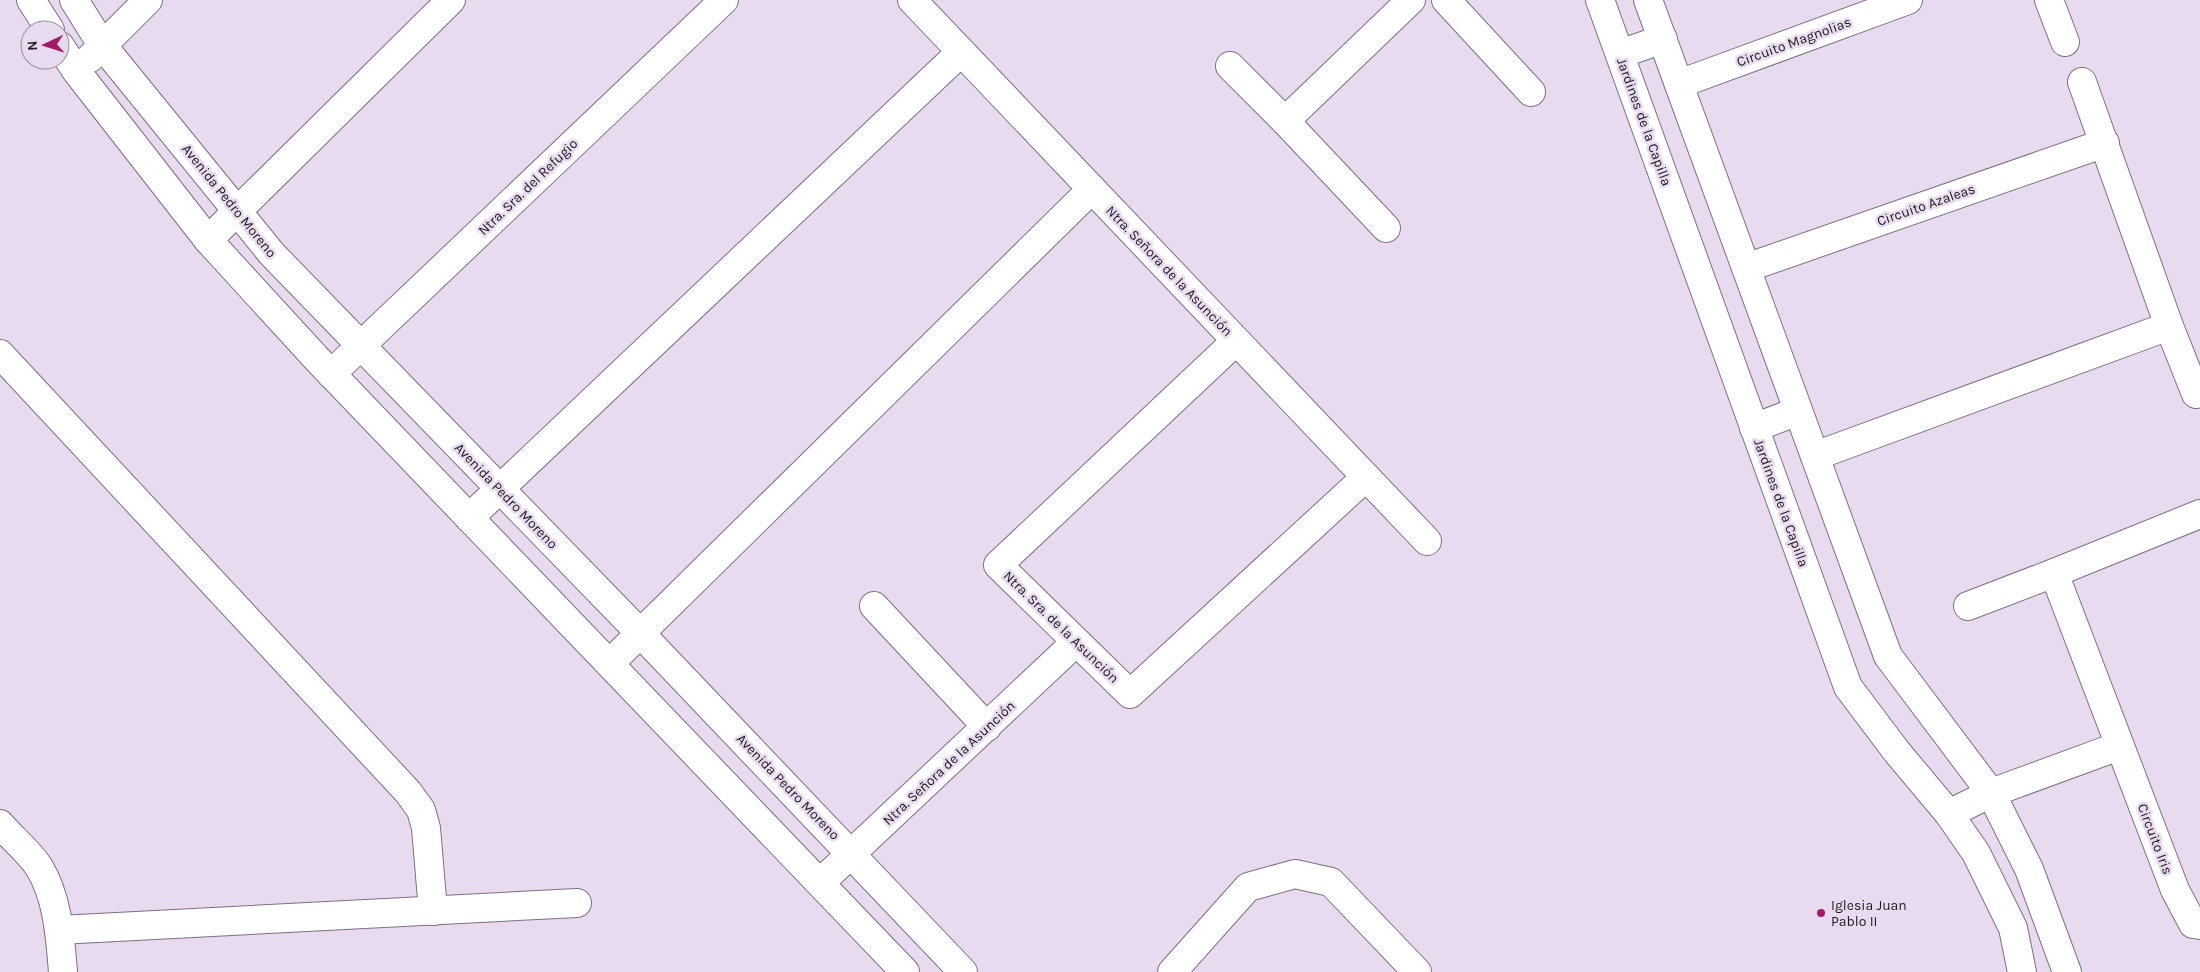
<svg xmlns="http://www.w3.org/2000/svg" width="2200" height="972" font-family="Karla,sans-serif">
<style>
.lines{fill:none;stroke-linecap:round;stroke-linejoin:round}
.minor-casing{stroke:#7c7081;stroke-width:30}
.minor{stroke:#fff;stroke-width:28}
.poi-dot{fill:#a31b67;stroke:#e9dbef;stroke-width:2}
.labels{text-anchor:middle;dominant-baseline:central;stroke-width:5;stroke-linejoin:round;paint-order:stroke}
.street-label{font-size:14px;fill:#1d181f;stroke:#e9dbef}
.poi-label{font-size:14px;fill:#1d181f;stroke:#e9dbef;text-anchor:start}
</style>
<rect width="100%" height="100%" fill="#e9dbef"/>
<g class="lines">
<g class="minor-casing">
<g id="minor">
<path d="M31,0L50,30"/>
<path d="M74,0L102,45L272,254L641,634L963,972"/>
<path d="M912,0L1427,541"/>
<path d="M1446,0L1531,92"/>
<path d="M1600,0L1848,687L1897,752L1949,814L1976,853L2013,928L2022,972"/>
<path d="M1648,0L1888,656L1991,793L2029,869L2067,972"/>
<path d="M2049,0L2065,42"/>
<path d="M60,46L77,72L208,240L317,359L905,972"/>
<path d="M1620,54L1663,39"/>
<path d="M90,58L148,0"/>
<path d="M1230,66L1285,121L1386,228"/>
<path d="M2082,82L2169,326L2196,394"/>
<path d="M1679,84L1908,0"/>
<path d="M1285,121L1411,0"/>
<path d="M208,240L451,0"/>
<path d="M1746,268L2105,143"/>
<path d="M1236,341L998,565L1130,694L1366,477"/>
<path d="M0,354L408,792L421,810L426,828L433,911"/>
<path d="M331,374L724,0"/>
<path d="M1754,428L1798,411"/>
<path d="M1815,456L2169,326"/>
<path d="M469,518L961,52"/>
<path d="M2054,573L2175,890L2193,924L2200,925"/>
<path d="M874,606L987,727"/>
<path d="M1968,606L2054,573L2200,514"/>
<path d="M610,663L1092,189"/>
<path d="M1949,814L1991,793L2119,746"/>
<path d="M0,824C12,838 29,852 39,867C58,898 60,937 63,972"/>
<path d="M821,882L1076,642"/>
<path d="M59,930L577,903"/>
<path d="M1172,972L1248,887L1295,874L1331,882L1417,972"/>
</g>
</g>
<use href="#minor" class="minor"/>
</g>
<circle class="poi-dot" cx="1821" cy="913" r="5"/>
<g class="labels">
<g class="street-label">
<text transform="translate(1794 42) rotate(-20)">Circuito Magnolias</text>
<text transform="translate(1644 122) rotate(70)">Jardines de la Capilla</text>
<text transform="translate(528 187) rotate(-44)">Ntra. Sra. del Refugio</text>
<text transform="translate(229 201) rotate(51)">Avenida Pedro Moreno</text>
<text transform="translate(1926 205) rotate(-19)">Circuito Azaleas</text>
<text transform="translate(1169 271) rotate(46)">Ntra. Señora de la Asunción</text>
<text transform="translate(506 496) rotate(46)">Avenida Pedro Moreno</text>
<text transform="translate(1781 503) rotate(70)">Jardines de la Capilla</text>
<text transform="translate(1061 627) rotate(44)">Ntra. Sra. de la Asunción</text>
<text transform="translate(949 763) rotate(-43)">Ntra. Señora de la Asunción</text>
<text transform="translate(788 787) rotate(46)">Avenida Pedro Moreno</text>
<text transform="translate(2155 839) rotate(69)">Circuito Iris</text>
</g>
<g class="poi-label">
<text x="1831" y="905">Iglesia Juan<tspan x="1831" dy="16">Pablo II</tspan></text>
</g>
</g>
<g transform="translate(45 45) rotate(266)"><circle r="24" fill="#e9dbef" stroke="#978d9c"/>
<path d="M0-4L9 19L0 12L-9 19Z" fill="#a31b67"/>
<text y="-8" font-size="14" font-weight="bold" text-anchor="middle" fill="#1d181f">N</text>
</g>
</svg>
